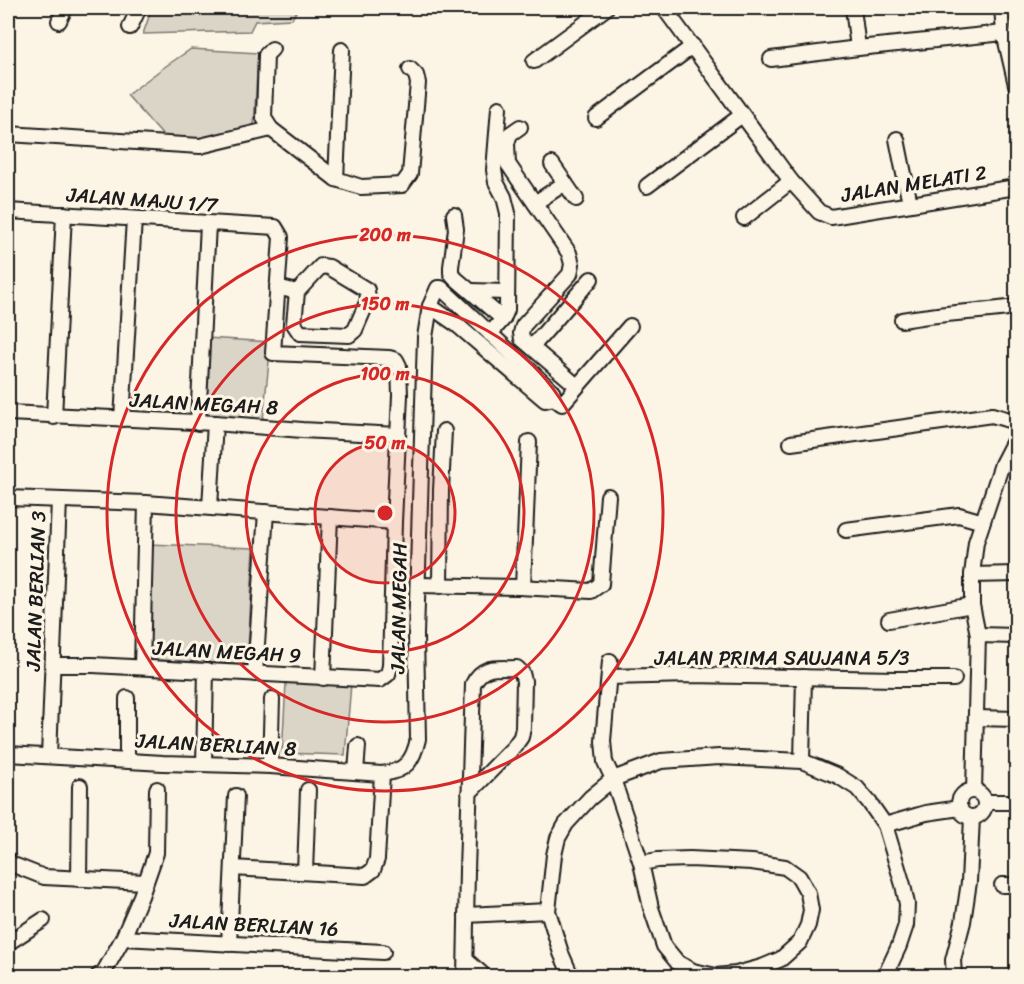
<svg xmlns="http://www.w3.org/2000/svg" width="1024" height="984" font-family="Sriracha,sans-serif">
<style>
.green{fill:#dbd5c8;stroke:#7c7872;stroke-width:1.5}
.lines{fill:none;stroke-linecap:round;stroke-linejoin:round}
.minor-casing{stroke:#1c1c1c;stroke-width:18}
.minor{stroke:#fcf5e5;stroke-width:14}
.ring{fill:none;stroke:#d62828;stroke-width:3}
.labels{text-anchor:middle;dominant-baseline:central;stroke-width:6;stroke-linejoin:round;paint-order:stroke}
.street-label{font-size:20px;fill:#1c1c1c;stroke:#fcf5e5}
.centre{fill:#d62828;stroke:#fcf5e5;stroke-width:3}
.ring-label{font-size:18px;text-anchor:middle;font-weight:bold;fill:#d62828;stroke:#fcf5e5;stroke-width:6;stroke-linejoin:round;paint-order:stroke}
</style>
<rect width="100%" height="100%" fill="#fcf5e5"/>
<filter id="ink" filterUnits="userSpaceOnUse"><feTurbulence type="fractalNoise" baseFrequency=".0167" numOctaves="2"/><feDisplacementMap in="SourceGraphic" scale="12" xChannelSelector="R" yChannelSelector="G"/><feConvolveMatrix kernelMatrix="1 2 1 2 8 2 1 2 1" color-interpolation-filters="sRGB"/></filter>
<g filter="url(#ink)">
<g class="green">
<path d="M152,8H298L292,19L255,21L250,31L143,34Z"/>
<path d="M191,49L258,53L254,127L208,141L166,139L127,95L163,68Z"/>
<path d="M206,338L271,342L263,420L203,417Z"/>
<path d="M147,544L254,548L247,666L146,660Z"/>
<path d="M286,683L351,684L345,755L282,753Z"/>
</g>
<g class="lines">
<g class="minor-casing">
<g id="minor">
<path d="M664,8L791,181L819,212L831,217L1016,187"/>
<path d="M853,8L858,48"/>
<path d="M1002,8L1004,33L1016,85"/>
<path d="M59,21L65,8"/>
<path d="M130,27L139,8"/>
<path d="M272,49L266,55L264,118L271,129L336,179L361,187L402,185L410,174L418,83L416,75L410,69"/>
<path d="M771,59L858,48L1004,33"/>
<path d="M534,61L606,8"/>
<path d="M596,118L693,46"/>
<path d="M520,127L510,134L507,143L508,164L569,253L572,264L570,274L523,326L521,333L522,339L577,386"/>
<path d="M8,134L200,146L271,129"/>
<path d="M897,139L910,204"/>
<path d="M336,179L342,50"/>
<path d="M565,183L576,199"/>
<path d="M647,186L742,115"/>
<path d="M535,203L565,183L552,164"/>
<path d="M8,211L275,227L281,237L273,353L389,358L396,360L399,366L400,395L394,522L390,666L388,674L380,680L93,665H52"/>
<path d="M454,215L456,229L451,267V273L455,278L503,319"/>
<path d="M744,218L791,181"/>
<path d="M277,287L297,292L321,266L329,267L367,290L368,300L355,330L349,335L300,333L294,324L297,292"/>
<path d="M471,291L506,292"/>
<path d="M430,306L456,324L545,400L554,398"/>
<path d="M902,320C940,313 978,312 1016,307"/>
<path d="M490,334L503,319L507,310L508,213L504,197L496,182L494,170L499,108"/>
<path d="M532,347L591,279"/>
<path d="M8,413L215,423L302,430L398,435"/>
<path d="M54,417L64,214"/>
<path d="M122,419L134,219"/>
<path d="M198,423L208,224"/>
<path d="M791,443L992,415L1016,422"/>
<path d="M8,498L146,503L394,522"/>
<path d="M210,507L215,423"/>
<path d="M846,530L959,515L983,522"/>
<path d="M972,575L1016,574"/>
<path d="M418,585L519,587L591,591L601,584L608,496"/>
<path d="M440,586L441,490L444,431"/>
<path d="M523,587L529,442"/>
<path d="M889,620L972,605"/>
<path d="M978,635L1016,636"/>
<path d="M610,661L603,741L605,762L613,779L641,863L651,908L664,946L678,963L693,971L716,976L736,974L762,967L781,959L800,942L808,925L811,910L808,893L799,877L785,867L752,862L690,859L658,860L641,863"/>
<path d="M142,667L146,503"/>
<path d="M255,674L266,512"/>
<path d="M609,677L691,675L896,679H954"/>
<path d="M323,678L330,517"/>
<path d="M976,718L1016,719"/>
<path d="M8,754L163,763L270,766L382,774C406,771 413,761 418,739L416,635L425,337L430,306L437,290L438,288H441L552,391L554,398L562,404L630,326"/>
<path d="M49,756L59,500"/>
<path d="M127,760V698"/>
<path d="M802,761L804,677"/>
<path d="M204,764L206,670"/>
<path d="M270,766L272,699"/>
<path d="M356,772L358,746"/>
<circle cx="972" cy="804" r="13"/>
<path d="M974,791L978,635L972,605V575L976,542L1002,464L1016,437"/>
<path d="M986,802H1016"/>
<path d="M885,825L926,813L960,808"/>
<path d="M8,860L11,864L44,877L145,882"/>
<path d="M233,868L365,876L373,870L377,859L382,774"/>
<path d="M305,872L308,790"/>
<path d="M79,879L80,786"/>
<path d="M1002,885H1016"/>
<path d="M466,915L548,911"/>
<path d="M123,938L383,952"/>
<path d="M8,943L43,920"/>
<path d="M229,944L236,796"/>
<path d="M466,960L481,973L482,976"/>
<path d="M98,976L104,972L123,938L141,896L156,853L157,789"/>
<path d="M465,976L467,870L473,684C483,664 497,669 517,668L522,673L524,681L523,728L521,737L514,747L469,793"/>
<path d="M571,976L561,953L548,911L554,855L558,838L566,824L590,798L613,779L661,761L719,757L802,761L838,776L857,788L869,802L885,825L903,885L907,904L906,925L899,946L885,976"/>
<path d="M954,976L953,960L963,922L969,882L972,817"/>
</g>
</g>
<use href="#minor" class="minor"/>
</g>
</g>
<circle cx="385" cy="513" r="70" fill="#d62828" fill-opacity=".12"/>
<g class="ring">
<circle cx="385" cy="513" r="70"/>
<circle cx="385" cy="513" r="139"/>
<circle cx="385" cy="513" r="209"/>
<circle cx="385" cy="513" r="278"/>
</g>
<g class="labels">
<g class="street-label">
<text transform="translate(914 184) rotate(-9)">JALAN MELATI 2</text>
<text transform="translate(142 200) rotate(4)">JALAN MAJU 1/7</text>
<text transform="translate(204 404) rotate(3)">JALAN MEGAH 8</text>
<text transform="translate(36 591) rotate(-88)">JALAN BERLIAN 3</text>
<text transform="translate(399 608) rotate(-89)">JALAN MEGAH</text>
<text transform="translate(227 652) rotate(3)">JALAN MEGAH 9</text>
<text x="782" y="658">JALAN PRIMA SAUJANA 5/3</text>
<text transform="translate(216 745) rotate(3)">JALAN BERLIAN 8</text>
<text transform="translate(254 925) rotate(3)">JALAN BERLIAN 16</text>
</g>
</g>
<circle cx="385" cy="513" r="9" class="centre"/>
<g class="ring-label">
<text x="385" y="241">200 m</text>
<text x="385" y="310">150 m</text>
<text x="385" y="380">100 m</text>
<text x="385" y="449">50 m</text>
</g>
<rect width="1024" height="984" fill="none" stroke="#fcf5e5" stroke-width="30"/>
<rect x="15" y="15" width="994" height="954" fill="none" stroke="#1c1c1c" stroke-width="2" filter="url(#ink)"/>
</svg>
